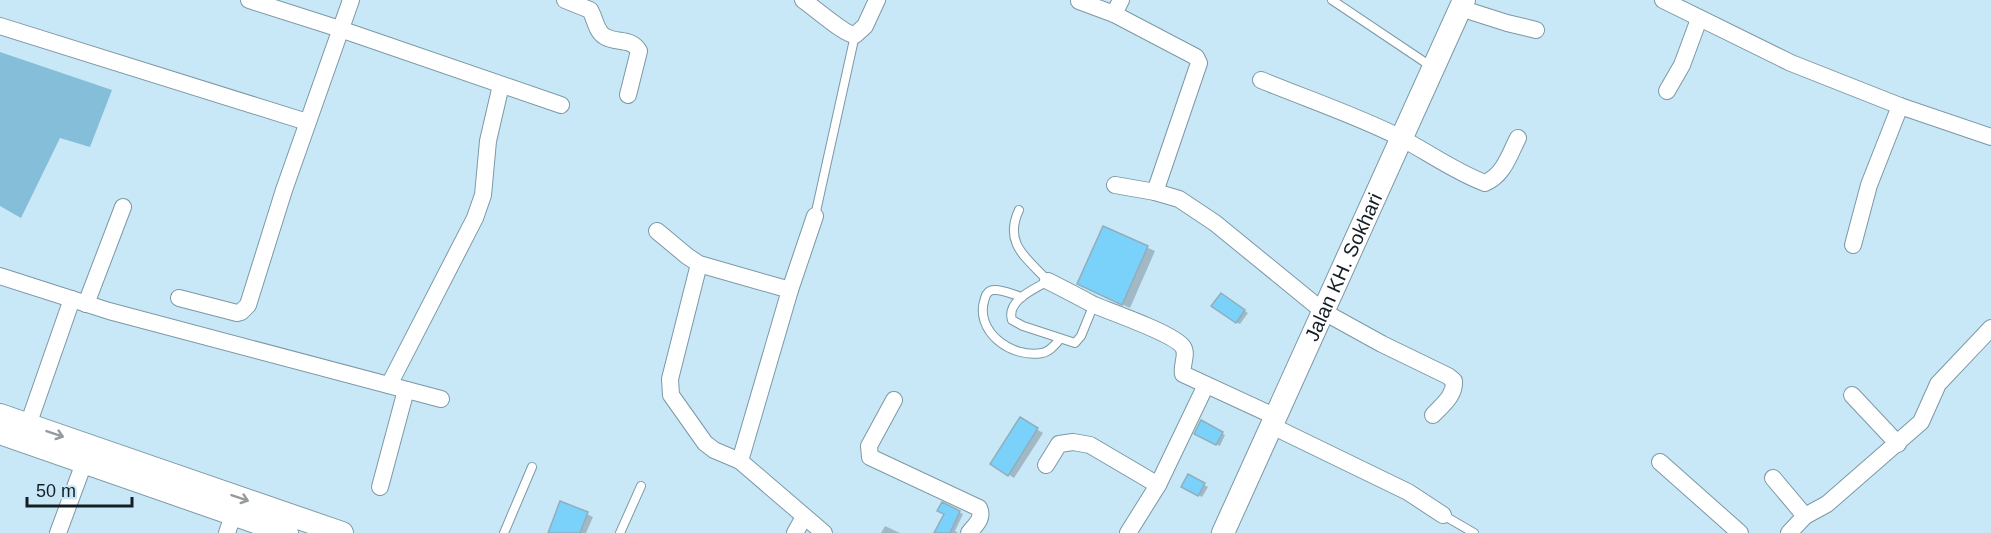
<svg xmlns="http://www.w3.org/2000/svg" width="1991" height="533" font-family="Arial,sans-serif">
<style>
.green{fill:#85bed9}
.shadow{fill:#0003}
.building{fill:#7ad2fa;stroke:#90aebd;stroke-width:1.5}
.lines{fill:none;stroke-linecap:round;stroke-linejoin:round}
.lane-casing{stroke:#7b98a6;stroke-width:10}
.street-casing{stroke:#7b98a6;stroke-width:18}
.secondary-casing{stroke:#7b98a6;stroke-width:24}
.lane{stroke:#fff;stroke-width:8}
.street{stroke:#fff;stroke-width:16}
.secondary{stroke:#fff;stroke-width:22}
.oneway{stroke:#959a9d}
.labels{text-anchor:middle;dominant-baseline:central;stroke-width:4.5;stroke-linejoin:round;paint-order:stroke}
.street-label{font-size:20px;fill:#141f25;stroke:#c9e8f7}
</style>
<rect width="100%" height="100%" fill="#c9e8f7"/>
<path class="green" d="M0,52L112,90L90,147L60,138L21,218L0,206Z"/>
<g class="shadow">
<path d="M1103,228L1155,251L1130,308L1086,288Z"/>
<path d="M1224,297L1248,313L1240,324L1236,322Z"/>
<path d="M1020,419L1043,433L1014,478L992,464Z"/>
<path d="M1201,422L1225,435L1220,446L1196,433Z"/>
<path d="M1189,477L1208,487L1202,497L1183,487Z"/>
<path d="M942,504L963,514L955,531L958,533H935L946,514Z"/>
<path d="M587,514L593,517L586,533H549Z"/>
<path d="M885,526L900,533H881Z"/>
</g>
<g class="building">
<path d="M1103,226L1148,246L1122,305L1077,284Z"/>
<path d="M1221,293L1245,310L1236,323L1211,306Z"/>
<path d="M1020,417L1038,428L1008,476L990,464Z"/>
<path d="M1201,420L1223,432L1216,445L1194,434Z"/>
<path d="M1188,474L1205,483L1198,496L1181,487Z"/>
<path d="M560,501L588,512L580,533H548Z"/>
<path d="M942,502L960,511L950,533H934L944,514L937,511Z"/>
</g>
<g class="lines">
<g class="lane-casing">
<g id="lane">
<path d="M1332,0L1432,67"/>
<path d="M1019,210C1003,244 1027,258 1048,281C1035,289 1006,300 1012,320L1023,326L1075,343L1081,336L1094,304"/>
<path d="M815,216L855,35"/>
<path d="M1022,297C1014,295 1002,289 994,290C989,290 986,294 985,298C973,331 1012,359 1042,353C1049,352 1055,345 1060,339"/>
<path d="M1443,515L1474,533"/>
<path d="M504,533L532,467"/>
<path d="M620,533L641,486"/>
</g>
</g>
<g class="street-casing">
<g id="street">
<path d="M249,0L340,29L561,105"/>
<path d="M565,0L590,10C595,18 596,31 604,36C616,44 631,37 639,51L628,95"/>
<path d="M803,0C815,8 845,35 855,35L865,26L877,0"/>
<path d="M1663,0L1791,63L1900,106L1991,137"/>
<path d="M1079,1L1114,14L1196,57L1199,63L1155,192"/>
<path d="M1460,8L1507,23L1536,30"/>
<path d="M1114,14L1121,0"/>
<path d="M0,26L307,122"/>
<path d="M1261,80C1307,99 1355,115 1399,137C1428,152 1455,172 1485,183C1504,175 1509,155 1518,138"/>
<path d="M1667,91L1682,65L1699,19"/>
<path d="M1115,185L1155,192L1179,199L1215,223L1324,312L1382,344L1448,376L1454,381C1455,396 1442,405 1433,415"/>
<path d="M657,231L687,256L699,264L790,290"/>
<path d="M1853,245L1869,185L1900,106"/>
<path d="M699,264L670,379L671,395L705,443L714,450L740,461L824,533"/>
<path d="M0,276L109,311L441,399"/>
<path d="M1048,281C1064,289 1079,297 1094,305C1111,312 1175,334 1183,347C1188,355 1181,365 1183,374L1274,416"/>
<path d="M179,298L237,313L241,312L248,305L284,190L351,0"/>
<path d="M86,304L123,207"/>
<path d="M389,385L475,218L483,195L488,141L501,85"/>
<path d="M1852,395L1898,444"/>
<path d="M894,400L869,446L870,457L979,508C984,519 975,525 969,533"/>
<path d="M28,425L72,299"/>
<path d="M1270,425L1408,492L1443,515"/>
<path d="M740,461L790,290L815,216"/>
<path d="M1660,462L1740,533"/>
<path d="M1046,465L1059,444L1073,442L1090,445L1158,485"/>
<path d="M1773,478L1805,516"/>
<path d="M380,487L406,390"/>
<path d="M58,533L84,463"/>
<path d="M227,533L233,515"/>
<path d="M795,533L804,517"/>
<path d="M1128,533L1158,485L1206,385"/>
<path d="M1789,533L1805,516L1827,504L1921,422L1938,384L1991,328"/>
</g>
</g>
<g class="secondary-casing">
<g id="secondary">
<path d="M0,415L342,533"/>
<path d="M0,433L287,533"/>
<path id="s1" d="M1223,533L1464,0"/>
</g>
</g>
<use href="#lane" class="lane"/>
<use href="#street" class="street"/>
<use href="#secondary" class="secondary"/>
</g>
<defs><path id="oneway-shaft" d="M-6 0H5M1.5-3L5.5 0L1.5 3" fill="none" stroke-width="1.6" stroke-linecap="round" stroke-linejoin="round" transform="scale(1.5)"/></defs>
<g class="oneway">
<use href="#oneway-shaft" transform="translate(55 434) rotate(19)"/>
<use href="#oneway-shaft" transform="translate(240 498) rotate(19)"/>
</g>
<g class="labels">
<g class="street-label">
<text stroke="none"><textPath href="#s1" startOffset="292">Jalan KH. Sokhari</textPath></text>
</g>
</g>
<path d="M27 497v9h105v-9" fill="none" stroke="#141f25" stroke-width="3"/>
<text x="36" y="497" font-size="18" fill="#141f25" stroke="#c9e8f7" stroke-width="4.5" paint-order="stroke">50 m</text>
</svg>
